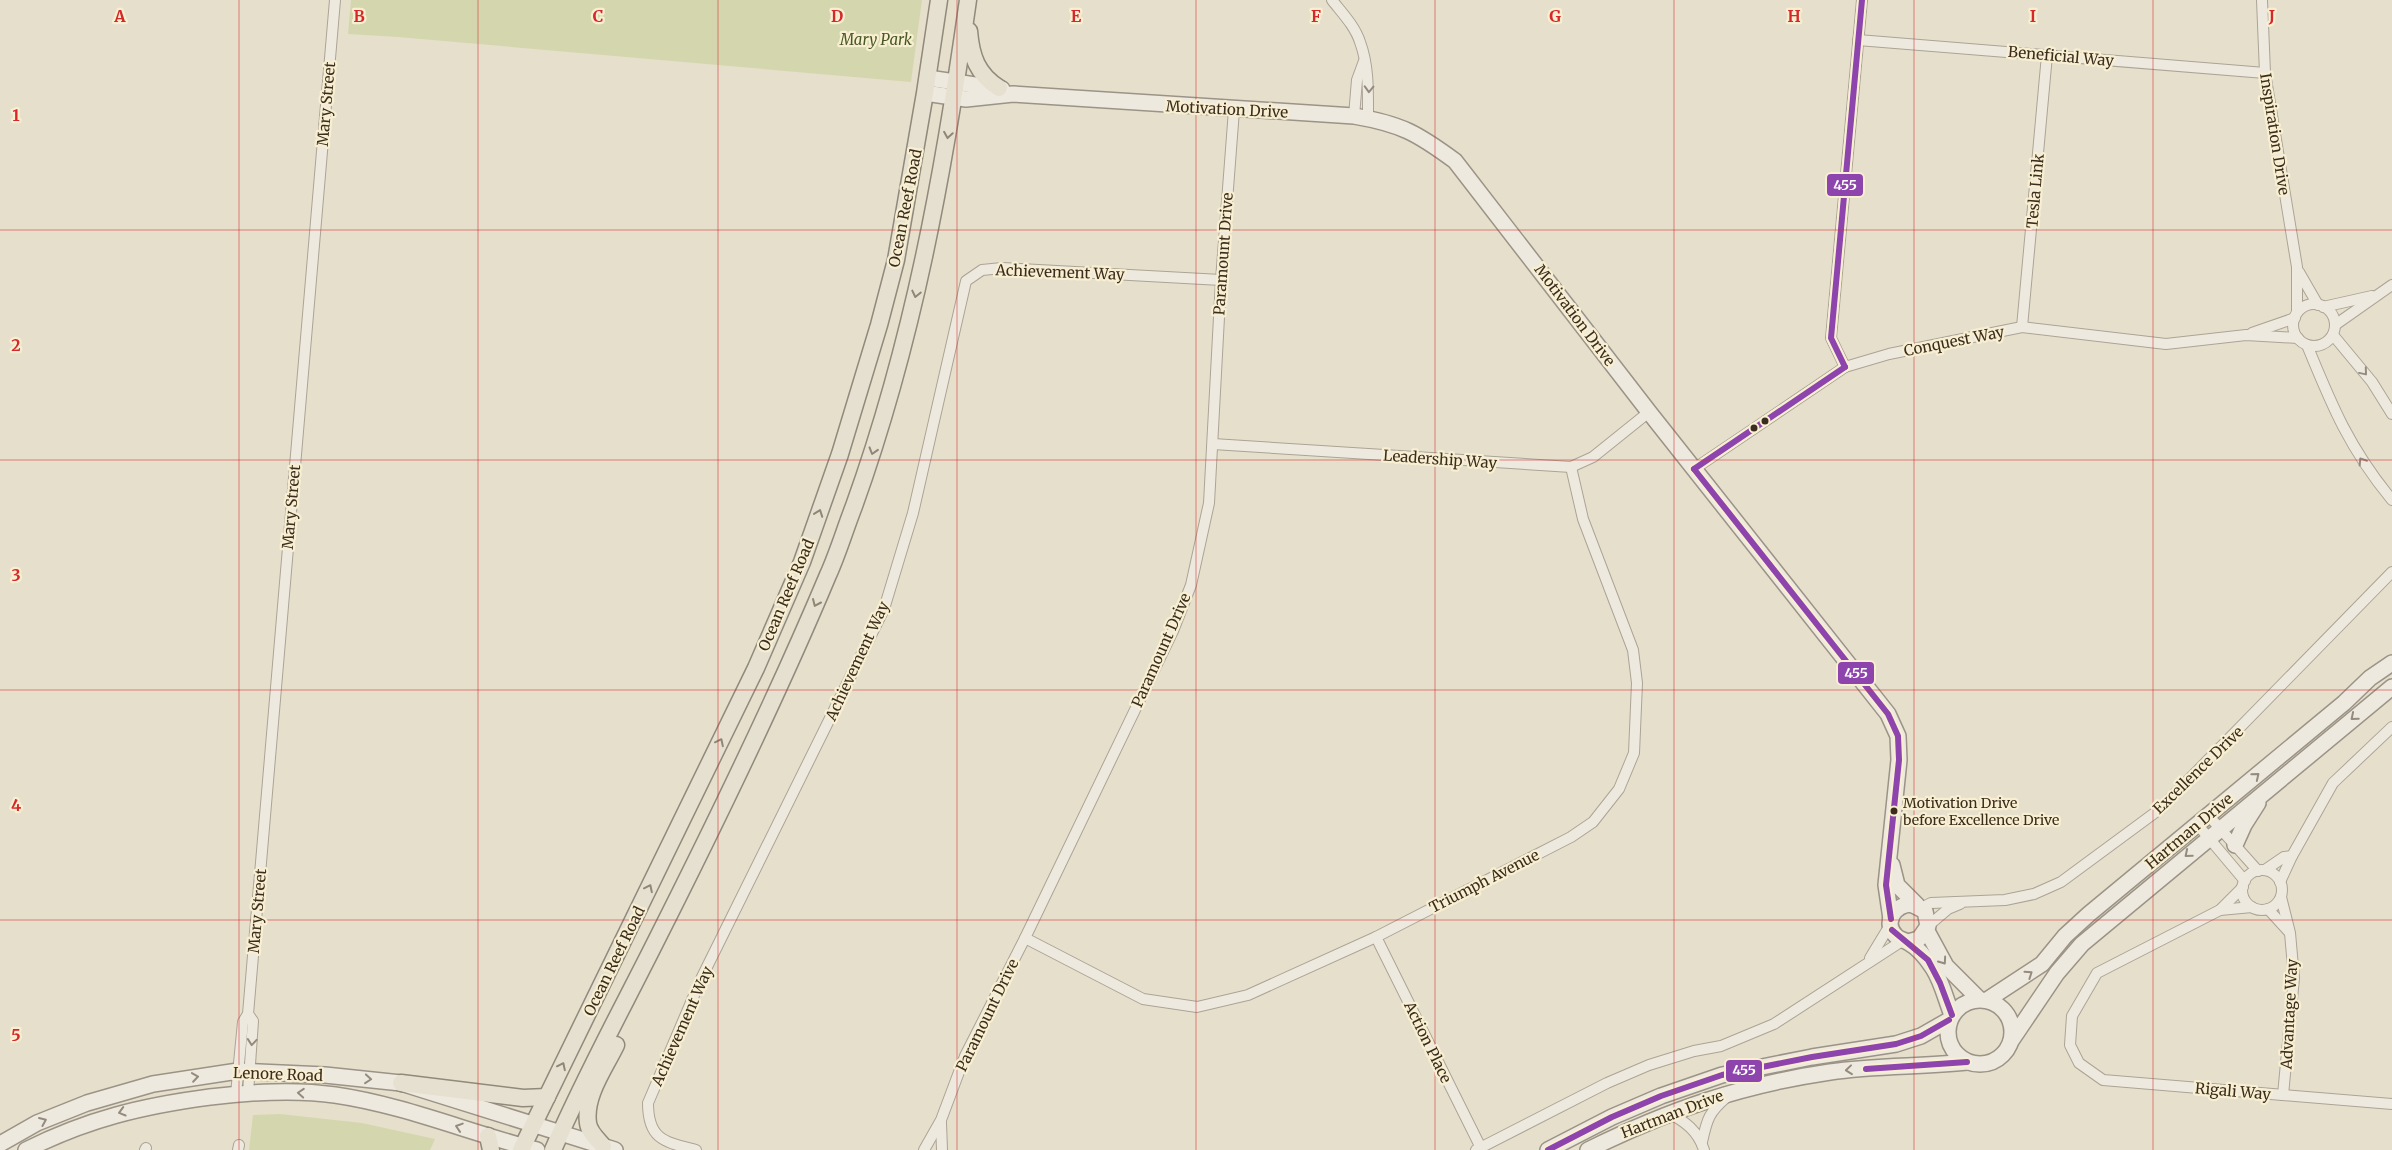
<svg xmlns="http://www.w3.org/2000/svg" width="2392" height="1150" font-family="Merriweather,serif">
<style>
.green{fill:#d4d7ae}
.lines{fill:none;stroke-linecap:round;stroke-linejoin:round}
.street-casing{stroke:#aba496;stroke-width:12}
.secondary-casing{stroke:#9b9386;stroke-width:18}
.primary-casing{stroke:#90897c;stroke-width:19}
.street{stroke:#eee9de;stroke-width:10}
.secondary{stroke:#eee9de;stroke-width:15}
.primary{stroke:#e5e0cf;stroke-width:16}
.bus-1-casing{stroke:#f8efd2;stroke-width:10}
.bus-1{stroke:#8e44ad;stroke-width:6}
.oneway{stroke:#948b7e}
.oneway2{stroke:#908676}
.grid{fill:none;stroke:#d62828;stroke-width:1;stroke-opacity:0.55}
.bus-dot{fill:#3b2d1d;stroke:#f8efd2;stroke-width:2}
.labels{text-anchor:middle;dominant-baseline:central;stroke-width:4.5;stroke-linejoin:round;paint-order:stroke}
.bus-label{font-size:14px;fill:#3b2d1d;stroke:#f8efd2;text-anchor:start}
.park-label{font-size:15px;font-style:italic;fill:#485822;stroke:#f8efd2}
.street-label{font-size:15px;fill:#3b2d1d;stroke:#f8efd2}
.grid-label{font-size:16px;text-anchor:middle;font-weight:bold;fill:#d62828;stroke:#f8efd2;stroke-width:4.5;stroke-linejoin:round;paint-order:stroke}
.line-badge{stroke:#f8efd2;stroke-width:2}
.badge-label{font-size:14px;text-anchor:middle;font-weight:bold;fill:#fff}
</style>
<rect width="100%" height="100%" fill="#e6dfcc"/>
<g class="green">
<path d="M351,0H922L911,82L398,37L348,34Z"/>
<path d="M280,1114L362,1123L435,1139L430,1150H249L253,1115Z"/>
</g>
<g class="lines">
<g class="street-casing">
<g id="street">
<path d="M1332,0C1342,13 1355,26 1360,42C1369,66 1368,93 1368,118"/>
<path d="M2262,0L2265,73L2297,267V313"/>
<path d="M1858,40L2265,73"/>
<path d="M1354,116L1357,80L1364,61"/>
<path d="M2299,272L2318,305"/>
<circle cx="2314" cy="325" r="21"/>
<path d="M2323,307L2372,296"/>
<path d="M2335,325L2392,285"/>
<path d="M2022,327L2047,55"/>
<path d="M2252,333L2295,318"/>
<path d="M2333,335L2372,382L2392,414"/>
<path d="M2307,345C2332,406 2349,448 2392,500"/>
<path d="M1845,367L1831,338L1862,0"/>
<path d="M1213,444L1571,467L1593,457L1649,412"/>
<path d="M1694,469L1845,367L1889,354L2022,327L2166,344L2246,335L2298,338"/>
<path d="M2208,815L2258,871"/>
<path d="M2197,824L2245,881"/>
<path d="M2265,870L2284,857L2292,856"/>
<circle cx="2262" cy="890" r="20"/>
<path d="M2280,882L2292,856L2333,783L2392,727"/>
<path d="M2243,887L2220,910L2097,973L2072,1016L2070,1045L2079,1063L2103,1080L2392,1104"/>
<path d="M2281,897L2290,933L2294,978L2283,1095"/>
<path d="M1921,908L1931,903L2005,900L2034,894L2061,882L2160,809L2392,572"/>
<path d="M2268,909L2289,932"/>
<path d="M2220,910L2252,907"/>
<path d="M1928,926L1948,909L1960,904"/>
<path d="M1376,937L1481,1148"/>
<path d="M1025,938L1143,999L1197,1007L1248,995L1376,937L1571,837L1593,822L1619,789L1634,753L1637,683L1633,650L1583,519L1571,467"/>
<path d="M1870,958L1890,925"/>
<path d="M248,1014L253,1021L248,1093"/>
<path d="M236,1094L243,1022L248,1014L335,0"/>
<path d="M1668,1113C1685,1121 1698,1131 1704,1150"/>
<path d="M941,1123L942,1150"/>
<path d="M1702,1142C1707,1119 1709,1112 1727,1097"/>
<path d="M145,1150L146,1148"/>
<path d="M238,1150L239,1145"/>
<path d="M696,1150C665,1142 648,1140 648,1103L701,979L884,609L913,513L966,281L982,270L1002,268L1221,280"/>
<path d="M924,1150L941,1120L965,1056L1025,938L1173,631L1191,585L1209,503L1221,280L1234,110"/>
<path d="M1476,1150L1607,1083L1649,1065L1694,1051L1721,1046L1774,1024L1902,941"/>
</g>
</g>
<g class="secondary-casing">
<g id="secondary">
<path d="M928,78L1002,89"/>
<path d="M925,93L966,99L1013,94L1354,116C1401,124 1417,133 1455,161L1649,412L1888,714L1898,736L1899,760L1886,885L1891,919"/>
<path d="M2235,845L2244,825L2258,803"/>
<path d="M1892,865L1897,885L1917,905"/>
<path d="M1927,931L1946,966L1979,999"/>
<path d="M1908,942L1919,939L1928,926L1925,911L1911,904C1895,905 1882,922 1896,936C1900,940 1905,940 1909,943C1918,948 1927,959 1933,968C1942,982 1946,1000 1952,1015"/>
<circle cx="1980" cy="1032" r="32"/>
<path d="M1987,1000L2042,964L2065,936L2089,914L2344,703L2370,678L2392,663"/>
<path d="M2011,1041L2057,973L2082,944L2392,687"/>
<path d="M0,1144L37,1123L87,1103L153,1084L238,1071L325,1075L401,1083L615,1150"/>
<path d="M26,1150C88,1119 142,1106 210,1097C252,1092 294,1089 335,1095C404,1105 470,1133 537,1150"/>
<path d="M1548,1150L1612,1117L1661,1096L1722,1075L1812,1057L1896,1044L1921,1036L1949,1020"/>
<path d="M1588,1150C1669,1110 1741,1085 1830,1072C1875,1065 1922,1067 1967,1062"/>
</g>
</g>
<g class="primary-casing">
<g id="primary">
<path d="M969,31C971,56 977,74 999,88"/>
<path d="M401,1083L523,1098L547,1097"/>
<path d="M488,1136L491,1150"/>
<path d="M603,1146C598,1140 589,1132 588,1123C584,1096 605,1068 616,1045"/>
<path d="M521,1150L756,668L802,562L840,454L879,325L896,260L925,93L939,0"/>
<path d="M553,1150C584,1078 622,1009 657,939C717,820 776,699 828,575C838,553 845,529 854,506C913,342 944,172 968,0"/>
</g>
</g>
<use href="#street" class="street"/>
<use href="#secondary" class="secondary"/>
<use href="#primary" class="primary"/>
<g class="bus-1-casing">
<g id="bus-1">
<path d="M1845,367L1831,338L1862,0"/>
<path d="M1694,469L1888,714L1898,736L1899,760L1886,885L1891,919"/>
<path d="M1694,469L1845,367"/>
<path d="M1892,930L1928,960L1940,983L1952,1015"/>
<path d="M1866,1069L1967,1062"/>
<path d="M1548,1150L1612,1117L1661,1096L1722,1075L1812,1057L1896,1044L1921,1036L1949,1020"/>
</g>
</g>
<use href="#bus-1" class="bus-1"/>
</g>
<defs><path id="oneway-chevron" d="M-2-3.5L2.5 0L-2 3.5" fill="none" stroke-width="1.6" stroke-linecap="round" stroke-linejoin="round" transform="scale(1.25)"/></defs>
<g class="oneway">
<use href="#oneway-chevron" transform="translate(1369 89) rotate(92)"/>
<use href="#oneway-chevron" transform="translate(2364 372) rotate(50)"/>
<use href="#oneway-chevron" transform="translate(2362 461) rotate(-123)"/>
<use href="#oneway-chevron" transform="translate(2354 717) rotate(140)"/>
<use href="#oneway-chevron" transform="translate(2256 776) rotate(-39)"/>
<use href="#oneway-chevron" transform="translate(2188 854) rotate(140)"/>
<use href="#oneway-chevron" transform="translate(1943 961) rotate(55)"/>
<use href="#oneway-chevron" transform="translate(2029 974) rotate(-34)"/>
<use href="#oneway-chevron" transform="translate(252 1042) rotate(95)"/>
<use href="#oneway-chevron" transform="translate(1849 1070) rotate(174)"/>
<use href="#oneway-chevron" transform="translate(195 1077) rotate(-8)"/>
<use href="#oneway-chevron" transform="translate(368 1079) rotate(5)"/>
<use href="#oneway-chevron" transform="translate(301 1093) rotate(-176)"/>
<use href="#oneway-chevron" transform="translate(122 1112) rotate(164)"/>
<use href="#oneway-chevron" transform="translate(43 1121) rotate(-23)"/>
<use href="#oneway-chevron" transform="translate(459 1127) rotate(-162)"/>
</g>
<g class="oneway2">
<use href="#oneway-chevron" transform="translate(948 135) rotate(99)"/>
<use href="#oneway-chevron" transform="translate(916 294) rotate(103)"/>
<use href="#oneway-chevron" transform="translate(873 451) rotate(107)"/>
<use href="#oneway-chevron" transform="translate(819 513) rotate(-70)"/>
<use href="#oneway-chevron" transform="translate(816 603) rotate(114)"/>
<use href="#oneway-chevron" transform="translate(720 742) rotate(-64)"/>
<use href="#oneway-chevron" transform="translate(649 888) rotate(-64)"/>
<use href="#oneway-chevron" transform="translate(562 1066) rotate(-64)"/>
</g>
<path class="grid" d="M239,0V1150M478,0V1150M718,0V1150M957,0V1150M1196,0V1150M1435,0V1150M1674,0V1150M1914,0V1150M2153,0V1150M0,230H2392M0,460H2392M0,690H2392M0,920H2392"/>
<g class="bus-dot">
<circle cx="1765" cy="421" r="4.5"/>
<circle cx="1754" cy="428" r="4.5"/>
<circle cx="1894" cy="811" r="4.5"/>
</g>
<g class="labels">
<g class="bus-label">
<text x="1903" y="803">Motivation Drive<tspan x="1903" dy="17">before Excellence Drive</tspan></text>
</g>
<g class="park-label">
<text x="876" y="39">Mary Park</text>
</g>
<g class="street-label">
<text transform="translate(2061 56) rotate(5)">Beneficial Way</text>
<text transform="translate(326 104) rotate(-85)">Mary Street</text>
<text transform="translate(1227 109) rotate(3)">Motivation Drive</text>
<text transform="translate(2275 134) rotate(81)">Inspiration Drive</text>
<text transform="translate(2035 191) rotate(-85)">Tesla Link</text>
<text transform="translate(905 208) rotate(-79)">Ocean Reef Road</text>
<text transform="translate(1223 254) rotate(-86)">Paramount Drive</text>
<text transform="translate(1060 272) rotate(2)">Achievement Way</text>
<text transform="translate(1575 315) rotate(53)">Motivation Drive</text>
<text transform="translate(1954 341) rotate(-11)">Conquest Way</text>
<text transform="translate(1440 459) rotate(4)">Leadership Way</text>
<text transform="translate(291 507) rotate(-85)">Mary Street</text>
<text transform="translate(786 595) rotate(-67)">Ocean Reef Road</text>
<text transform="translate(1161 650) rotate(-66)">Paramount Drive</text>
<text transform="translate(857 661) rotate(-65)">Achievement Way</text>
<text transform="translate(2198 770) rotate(-44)">Excellence Drive</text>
<text transform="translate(2189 831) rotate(-40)">Hartman Drive</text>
<text transform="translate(1484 881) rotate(-27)">Triumph Avenue</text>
<text transform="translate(257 911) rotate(-85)">Mary Street</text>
<text transform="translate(614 961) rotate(-64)">Ocean Reef Road</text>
<text transform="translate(2289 1014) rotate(-87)">Advantage Way</text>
<text transform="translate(987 1015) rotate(-64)">Paramount Drive</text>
<text transform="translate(682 1026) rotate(-66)">Achievement Way</text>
<text transform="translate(1428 1042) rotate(64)">Action Place</text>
<text transform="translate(278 1074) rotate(2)">Lenore Road</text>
<text transform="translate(2233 1091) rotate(5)">Rigali Way</text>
<text transform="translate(1672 1114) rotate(-21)">Hartman Drive</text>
</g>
</g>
<g class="grid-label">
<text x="120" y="22">A</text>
<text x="359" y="22">B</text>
<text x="598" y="22">C</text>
<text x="837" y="22">D</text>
<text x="1076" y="22">E</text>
<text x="1316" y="22">F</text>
<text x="1555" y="22">G</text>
<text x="1794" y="22">H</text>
<text x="2033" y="22">I</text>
<text x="2272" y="22">J</text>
<text x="16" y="121">1</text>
<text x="16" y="351">2</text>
<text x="16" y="581">3</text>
<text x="16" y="811">4</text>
<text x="16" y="1041">5</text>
</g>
<g class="line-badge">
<rect x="1826" y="173" width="38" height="24" rx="5" fill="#8e44ad"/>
<rect x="1837" y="661" width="38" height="24" rx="5" fill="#8e44ad"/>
<rect x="1725" y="1059" width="38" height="24" rx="5" fill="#8e44ad"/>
</g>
<g class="badge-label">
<text x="1845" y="190">455</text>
<text x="1856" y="678">455</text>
<text x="1744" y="1075">455</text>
</g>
</svg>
